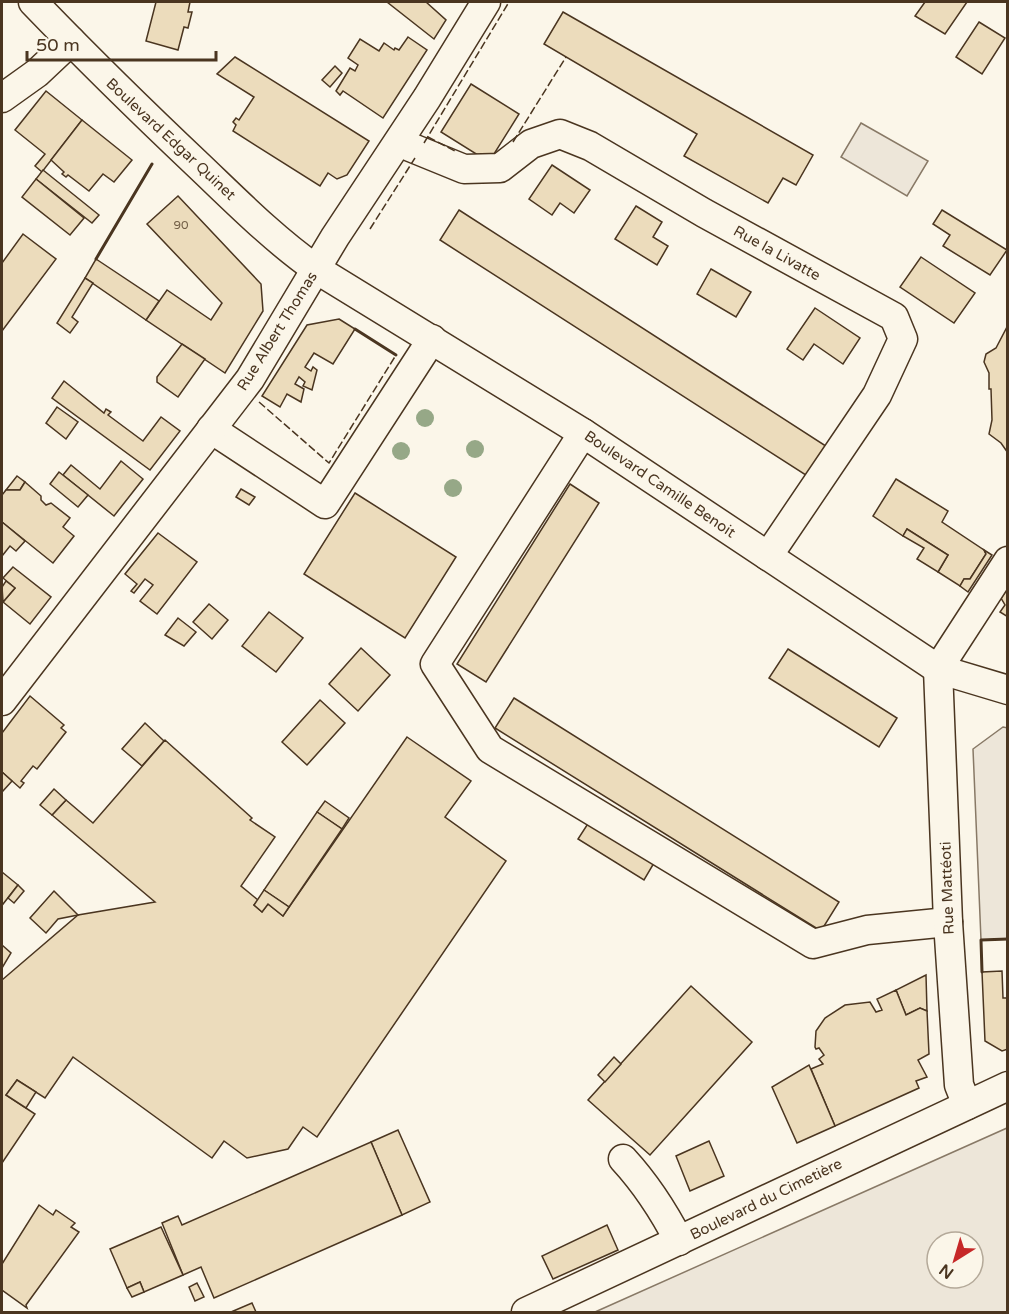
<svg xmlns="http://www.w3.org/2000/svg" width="1009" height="1314" font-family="'Varela Round',sans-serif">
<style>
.green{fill:#ede6d9;stroke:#887966;stroke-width:1.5;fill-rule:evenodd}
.building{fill:#ecdcbc;stroke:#4a3520;stroke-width:1.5}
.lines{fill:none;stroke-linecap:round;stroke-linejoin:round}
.minor-casing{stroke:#4a3520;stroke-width:31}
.minor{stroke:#fbf6e9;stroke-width:28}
.fence{stroke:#4a3520;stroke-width:1.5;stroke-dasharray:8 3;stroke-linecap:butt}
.wall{stroke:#4a3520;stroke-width:3}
.tree{fill:#96a887}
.labels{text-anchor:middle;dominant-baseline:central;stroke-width:4.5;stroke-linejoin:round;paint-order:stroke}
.number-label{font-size:12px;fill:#725f47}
.street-label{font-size:15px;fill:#4a3520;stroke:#fbf6e9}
</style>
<rect width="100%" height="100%" fill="#fbf6e9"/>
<g class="green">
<path d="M861,123L928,161L907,196L841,157Z"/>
<path d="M1003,727L1008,728L1007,939L981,940L973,749Z"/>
<path d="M1007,1128V1312H595ZM937,1242H973V1278H937Z"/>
</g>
<g class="building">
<path d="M156,2H190L188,12H192L188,28L184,27L178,50L146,41Z"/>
<path d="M387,2H426L446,20L434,39Z"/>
<path d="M925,2H967L945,34L915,16Z"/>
<path d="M563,12L813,155L796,185L783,178L768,203L684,156L697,134L544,44Z"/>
<path d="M979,22L1005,38L982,74L956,57Z"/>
<path d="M408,37L427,50L383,118L343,91L340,95L336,91L350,68L355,71L358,65L348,58L360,39L379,51L384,43L394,50L395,48L399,50Z"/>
<path d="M235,57L369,141L347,175L337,179L328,173L320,186L233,131L236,125L233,122L236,118L239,120L254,97L217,74Z"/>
<path d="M335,66L342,73L330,87L322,80Z"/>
<path d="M471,84L519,114L489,162L441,132Z"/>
<path d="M46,91L82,120L42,172L35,166L45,154L15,130Z"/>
<path d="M82,120L132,160L114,182L103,174L89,191L68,175L66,177L62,174L64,172L51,160Z"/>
<path d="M552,165L590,190L574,213L560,203L552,215L529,199Z"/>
<path d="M43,170L99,215L92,223L36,179Z"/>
<path d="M36,179L84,218L70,235L22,197Z"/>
<path d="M178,196L261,284L263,311L225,373L146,320L167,290L211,320L222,303L147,224Z"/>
<path d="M636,206L662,222L653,237L668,246L657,265L615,239Z"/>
<path d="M459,210L832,450L812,479L440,240Z"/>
<path d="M942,210L1007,250L990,275L943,246L950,235L933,224Z"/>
<path d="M23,234L56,259L2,331V263Z"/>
<path d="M921,257L975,293L954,323L900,287Z"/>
<path d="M96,259L159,301L146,320L85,278Z"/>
<path d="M711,269L751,292L736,317L697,294Z"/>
<path d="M85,278L93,283L72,317L78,322L70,333L57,323Z"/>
<path d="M815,308L860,338L843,364L814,344L803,360L787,349Z"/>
<path d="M339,319L355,329L333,364L314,353L305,367L311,371L313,367L317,370L312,390L303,386L305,382L299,377L295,384L304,389L301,402L287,394L280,407L262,396L307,325Z"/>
<path d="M1007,327L1008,326V453L1001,443L989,434L992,420L991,389H989V373L984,362L986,354L996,348Z"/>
<path d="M182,344L205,359L178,397L157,382V377Z"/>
<path d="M64,381L104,413L106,409L111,412L108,415L143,441L161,417L180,431L150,470L52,398Z"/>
<path d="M57,407L78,422L66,439L46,423Z"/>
<path d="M121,461L143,479L114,516L63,475L71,465L100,489Z"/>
<path d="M59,472L88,495L78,507L50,484Z"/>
<path d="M17,476L25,482L20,490H6Z"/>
<path d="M896,479L948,511L942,522L984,550L986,554L970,579H964L960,586L938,572L948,555L907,529L903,536L873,516Z"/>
<path d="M25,482L41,496V500L46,505L51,503L70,518L63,527L74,536L53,563L2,522V495L6,490H20Z"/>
<path d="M570,484L599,503L486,682L457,664Z"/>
<path d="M241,489L255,497L249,505L236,497Z"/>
<path d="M355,493L456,557L405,638L304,574Z"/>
<path d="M2,522L25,541L16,551L10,546L2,556Z"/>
<path d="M907,529L948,555L938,572L917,559L924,548L903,536Z"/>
<path d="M158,533L197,562L157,614L140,601L153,585L145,579L134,593L131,591L137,584L125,574Z"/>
<path d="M984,550L992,555L968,592L960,586L964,579H970L986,554Z"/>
<path d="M13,567L51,597L30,624L3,602L15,588L3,578Z"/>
<path d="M6,581L15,588L3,602L2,587Z"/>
<path d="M1008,588V617L1000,612L1005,605L1001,598Z"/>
<path d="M209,604L228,620L212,639L193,622Z"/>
<path d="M269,612L303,638L276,672L242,646Z"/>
<path d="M178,618L196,632L184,646L165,635Z"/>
<path d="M361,648L390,675L358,711L329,684Z"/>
<path d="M788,649L897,718L879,747L769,678Z"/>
<path d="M30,696L64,725L61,728L66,732L37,769L33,766L21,781L24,783L20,788L2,772V733Z"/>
<path d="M514,698L839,902L821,931L495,728Z"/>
<path d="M320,700L345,723L307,765L282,742Z"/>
<path d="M145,723L164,741L142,766L122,749Z"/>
<path d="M407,737L471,781L445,817L506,861L317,1137L303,1127L288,1149L247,1158L224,1141L212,1158L73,1057L45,1098L17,1080L6,1095L35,1114L2,1163V980L78,915L155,902L52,815L66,800L93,823L165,740L252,818L250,820L275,837L241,886L258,900L254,905L262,912L268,904L283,916Z"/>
<path d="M2,772L12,781L2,792Z"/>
<path d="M54,789L66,800L52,815L40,805Z"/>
<path d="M325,801L349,818L342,829L317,812Z"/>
<path d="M317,812L342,829L289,907L264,890Z"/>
<path d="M589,822L654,863L644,880L578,839Z"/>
<path d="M2,872L18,885L3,904L2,903Z"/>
<path d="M18,885L24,891L14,903L8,898Z"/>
<path d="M264,890L289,907L283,916L268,904L262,912L254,905Z"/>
<path d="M54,891L78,915L58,919L46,933L30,918Z"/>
<path d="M2,945L11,953L2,968Z"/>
<path d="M1002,971L1003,998H1008V1049L1002,1051L985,1041L982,972Z"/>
<path d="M926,975L927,1011L920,1008L906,1015L896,990Z"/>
<path d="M691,986L752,1042L650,1155L588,1100Z"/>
<path d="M896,990L906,1015L920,1008L927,1011L929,1054L918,1060L927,1077L916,1081L919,1088L835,1126L811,1069L823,1064L819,1059L824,1055L819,1048L816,1049L815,1047L816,1031L825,1018L845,1005L870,1002L876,1012L882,1010L877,999Z"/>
<path d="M614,1057L621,1064L605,1082L598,1075Z"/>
<path d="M809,1065L835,1126L797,1143L772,1087Z"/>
<path d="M17,1080L36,1092L26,1108L6,1095Z"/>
<path d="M398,1130L430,1202L402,1215L371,1142Z"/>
<path d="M709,1141L724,1176L690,1191L676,1156Z"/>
<path d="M371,1142L402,1215L214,1298L201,1267L183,1275L162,1223L178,1216L182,1225Z"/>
<path d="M39,1205L53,1215L56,1210L75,1223L71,1227L79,1232L26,1305L27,1308L2,1290V1264Z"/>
<path d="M607,1225L618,1250L553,1279L542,1256Z"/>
<path d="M161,1227L183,1275L144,1292L140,1282L127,1288L110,1249Z"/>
<path d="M140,1282L144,1292L132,1297L127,1288Z"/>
<path d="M197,1283L204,1297L195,1301L189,1287Z"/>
<path d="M252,1303L256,1312H231Z"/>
</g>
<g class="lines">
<g class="minor-casing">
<g id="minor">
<path d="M33,2C86,57 140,110 196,163C234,199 272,238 316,269L583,433L938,669L1008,690"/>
<path d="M2,98L37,73L71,41"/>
<path d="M410,147L464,169L500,168L531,144L560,134L590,146L704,213L894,317L903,339L877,395L768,556"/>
<path d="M211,429L325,504L432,339"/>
<path d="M583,433L435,664L490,749L813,944L867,930L948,922"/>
<path d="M2,701L250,379L335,237L427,98L486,2"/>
<path d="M967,1105L959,1085L948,922L938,669L1008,561"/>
<path d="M623,1159C646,1184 663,1210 679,1241"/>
<path d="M526,1312L1008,1086"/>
</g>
</g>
<use href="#minor" class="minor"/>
<g class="fence">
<path d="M428,137L455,151"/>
<path d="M513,142L566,57"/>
<path d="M424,143L509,2"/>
<path d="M370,229L415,158"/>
<path d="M259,402L329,463L396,355"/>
</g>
<g class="wall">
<path d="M96,259L152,164"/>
<path d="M355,329L396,355"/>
<path d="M982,972L981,940L1008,939"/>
</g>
</g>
<g class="tree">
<circle cx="425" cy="418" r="9"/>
<circle cx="475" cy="449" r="9"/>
<circle cx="401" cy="451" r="9"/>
<circle cx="453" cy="488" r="9"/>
</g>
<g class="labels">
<g class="number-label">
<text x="181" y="225">90</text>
</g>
<g class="street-label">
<text transform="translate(171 139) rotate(43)">Boulevard Edgar Quinet</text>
<text transform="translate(777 253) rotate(29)">Rue la Livatte</text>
<text transform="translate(277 331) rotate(-58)">Rue Albert Thomas</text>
<text transform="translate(660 484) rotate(34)">Boulevard Camille Benoit</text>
<text transform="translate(947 888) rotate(-92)">Rue Mattéoti</text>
<text transform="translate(766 1199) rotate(-26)">Boulevard du Cimetière</text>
</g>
</g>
<rect width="1009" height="1314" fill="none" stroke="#4a3520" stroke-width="6"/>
<g transform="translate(955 1260) rotate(217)"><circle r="28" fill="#fbf6e9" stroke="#b4a999" stroke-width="1.5"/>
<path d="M0-4.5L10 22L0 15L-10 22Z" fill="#c62828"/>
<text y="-9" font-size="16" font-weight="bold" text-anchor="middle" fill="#4a3520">N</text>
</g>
<path d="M27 51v9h189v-9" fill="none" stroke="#4a3520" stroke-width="3"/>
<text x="36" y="51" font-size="18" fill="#4a3520" stroke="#fbf6e9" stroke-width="4.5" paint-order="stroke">50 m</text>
</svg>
